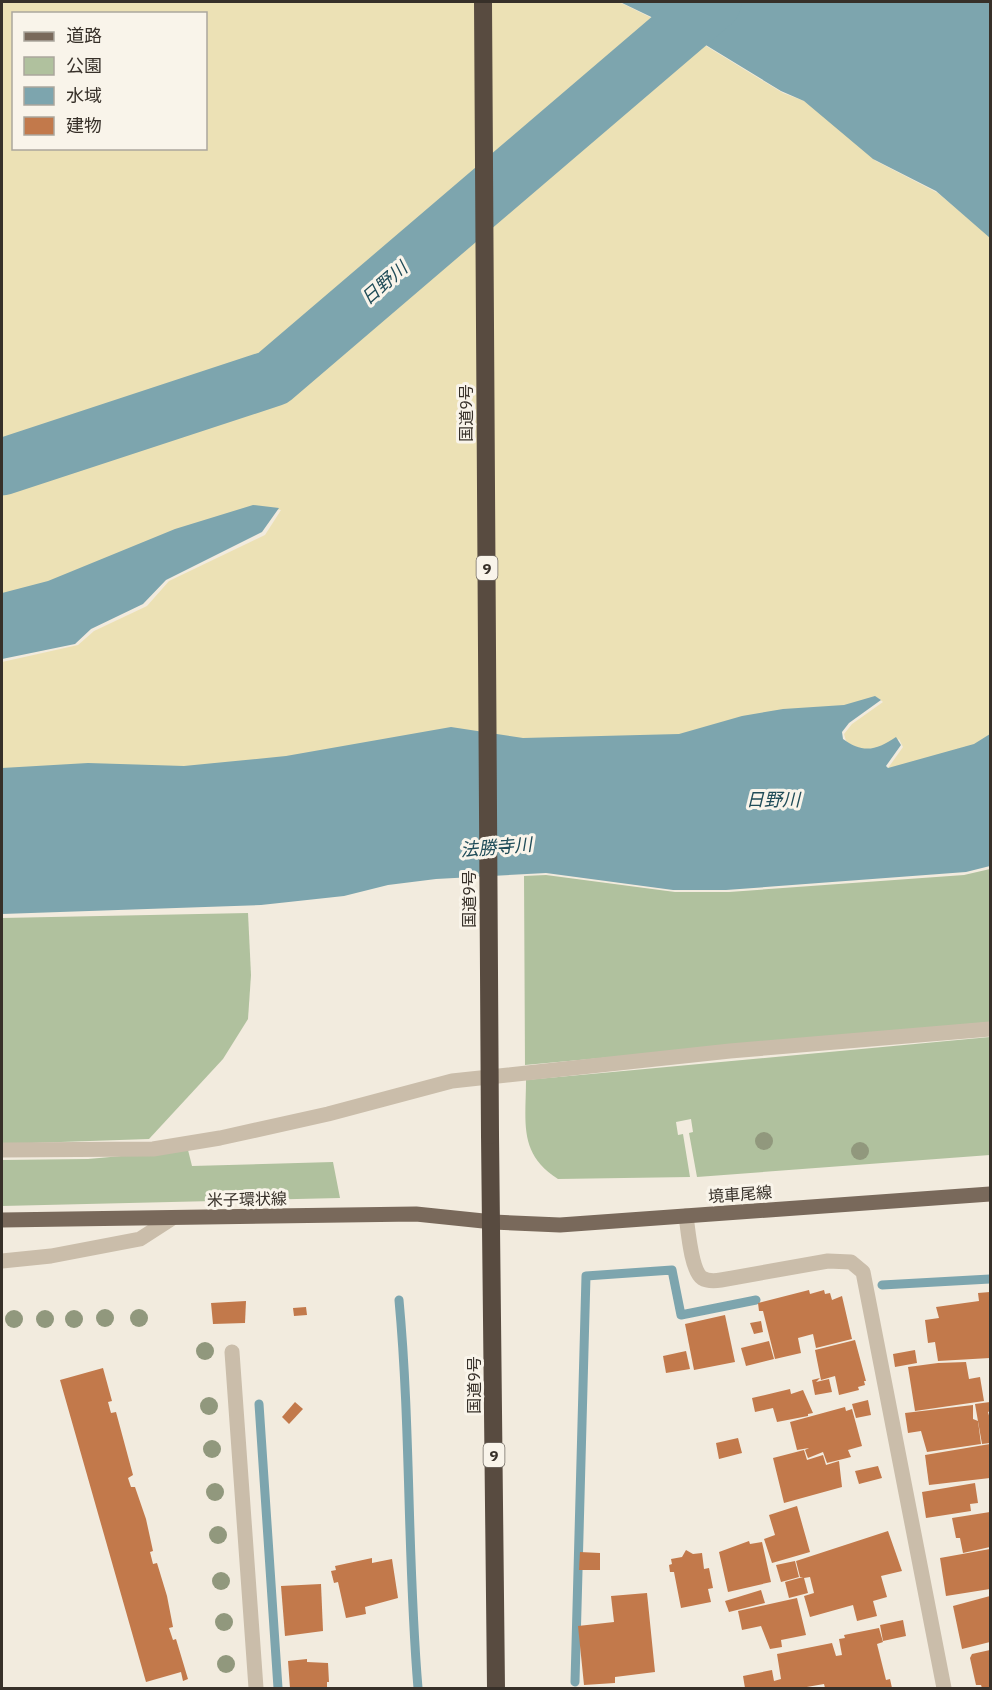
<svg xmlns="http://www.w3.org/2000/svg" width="992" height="1690" font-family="'IBM Plex Sans','Noto Sans JP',sans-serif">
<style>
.green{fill:#b0c19e}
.sand{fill:#ece1b5;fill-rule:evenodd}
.water{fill:#7da5ae}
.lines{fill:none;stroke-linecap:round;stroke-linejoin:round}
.stream{stroke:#7da5ae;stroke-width:9}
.river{stroke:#7da5ae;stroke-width:57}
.building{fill:#c2794b}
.minor{stroke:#cabdaa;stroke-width:15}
.major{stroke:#79695b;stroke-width:15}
.highway{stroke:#584b40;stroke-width:18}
.highway-bridge{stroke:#584b40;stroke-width:18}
.tree{fill:#91987d}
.labels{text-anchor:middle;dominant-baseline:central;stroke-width:6;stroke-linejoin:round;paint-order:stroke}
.shield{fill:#f9f4ea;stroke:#716b63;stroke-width:1.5}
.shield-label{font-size:15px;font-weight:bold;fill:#373029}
.street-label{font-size:16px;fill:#373029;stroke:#f9f4ea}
.water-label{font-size:18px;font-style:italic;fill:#204c58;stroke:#f9f4ea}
</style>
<rect width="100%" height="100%" fill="#f2ebde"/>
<g class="green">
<path d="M990,869V1022L525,1065L524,876L546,875L675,892H729L964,875Z"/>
<path d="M248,913L251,975L248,1019L223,1059L149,1139L2,1144V918Z"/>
<path d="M990,1037V1155L697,1177L689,1133L693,1132L691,1119L676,1122L678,1135L683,1134L690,1177L558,1179C518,1154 526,1122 526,1080Z"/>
<path d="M188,1150L192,1166L333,1162L340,1198L2,1206V1160L88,1159Z"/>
</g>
<path class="sand" d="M2,2H619L693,38L783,93L807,102L876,161L938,193L990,237V738L977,746L890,770L888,768L903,747L899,739L888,747L859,750L846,741L844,734L852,724L883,702L878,698L847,707L682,736L289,757L187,768L2,770V662L78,645L94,631L147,606L169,581L265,535L281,510L255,506L51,582L2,595ZM14,14H206V148H14Z"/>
<g class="water">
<path d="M620,2H990V238L936,191L873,159L804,101L781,91L691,36Z"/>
<path d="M253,505L279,508L262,532L166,580L143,604L91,629L75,644L2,659V593L48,581L175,529Z"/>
<path d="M875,696L881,700L849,723L842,732L843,739C863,754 877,750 896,737L901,745L886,766L888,768L974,744L990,734V866L966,872L726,890H673L546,873L436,879L388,885L344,896L261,905L2,914V768L88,763L184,766L286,756L451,727L523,738L679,734L742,716L783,709L844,705Z"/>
</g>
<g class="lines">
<g class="stream">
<path d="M882,1285L990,1279"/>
<path d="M399,1300C411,1429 407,1559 418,1688"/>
<path d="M259,1404L278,1688"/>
<path d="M575,1682L586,1276L672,1270L681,1315L756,1300"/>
</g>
<path class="river" d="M2,467L273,378L713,2"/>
</g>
<g class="building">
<path d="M809,1290L810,1294L824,1290L825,1294L830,1293L832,1300L842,1296L852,1339L816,1348L813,1334L798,1338L801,1353L775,1359L763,1311H759L758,1303Z"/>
<path d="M990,1292V1358L938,1361L935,1342L928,1343L925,1320L939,1318L936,1307L979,1301L978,1293Z"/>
<path d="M246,1301L245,1323L213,1324L211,1303Z"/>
<path d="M306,1307L307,1315L294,1316L293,1308Z"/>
<path d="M725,1315L735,1362L694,1370L685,1324Z"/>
<path d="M761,1321L763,1332L754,1334L750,1323Z"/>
<path d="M855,1340L866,1381H864L865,1385L858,1387L859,1390L839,1395L835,1376L821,1380L815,1350Z"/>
<path d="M769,1341L774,1359L746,1366L741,1348Z"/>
<path d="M915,1350L917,1363L895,1367L893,1354Z"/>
<path d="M686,1351L690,1369L666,1373L663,1356Z"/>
<path d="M966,1362L969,1379L980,1377L984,1401L915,1411L908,1367L938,1363Z"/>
<path d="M103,1368L112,1401L108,1402L111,1413L116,1412L133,1475L128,1478L131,1487H135L146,1519L153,1551L150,1552L153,1564L157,1563L167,1596L173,1627L169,1628L173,1640L176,1639L188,1679L183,1681L181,1672L146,1682L60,1380Z"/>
<path d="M820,1378L816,1382L829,1379L832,1392L815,1395L812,1380Z"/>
<path d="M790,1389L791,1394L803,1390L813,1413L808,1414V1416L777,1422L773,1408L755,1412L752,1398Z"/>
<path d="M868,1400L871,1415L856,1418L852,1404Z"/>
<path d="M295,1402L303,1409L289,1424L282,1417Z"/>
<path d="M990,1402V1411L988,1412L990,1419V1443L982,1444L975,1404Z"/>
<path d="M973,1405V1419L978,1421L981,1444L927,1452L921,1431L908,1433L905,1413Z"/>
<path d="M845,1407L846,1411L852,1409L862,1446L848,1450L851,1457L827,1463L823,1452L808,1458L805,1450L809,1448L797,1450L790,1422Z"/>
<path d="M738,1438L742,1453L719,1459L716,1443Z"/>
<path d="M990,1444V1478L929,1485L925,1455Z"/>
<path d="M804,1450L807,1460L823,1455L826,1465L839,1461L842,1487L784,1503L773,1458Z"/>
<path d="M878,1466L882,1478L859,1484L855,1471Z"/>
<path d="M975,1483L978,1503L970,1504L971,1511L926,1518L922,1492Z"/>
<path d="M797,1506L810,1552L772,1563L764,1539L775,1535L769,1515Z"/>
<path d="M990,1512V1547L963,1553L960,1538H956L952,1518Z"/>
<path d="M888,1531L902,1571L881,1576L887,1597L873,1601L877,1616L857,1621L853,1605L810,1617L804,1596L814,1593L810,1577L804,1578L808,1593L789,1598L785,1582L803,1577H800L796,1561Z"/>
<path d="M749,1541L750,1544L762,1542L771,1582L728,1592L719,1552Z"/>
<path d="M990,1549V1589L946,1596L940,1558Z"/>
<path d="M686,1550L693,1554L702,1553L704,1569L709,1568L713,1588L708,1589L711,1602L681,1608L674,1572H670L669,1565L672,1564L671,1559L682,1557Z"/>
<path d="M580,1552L600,1553V1570H579Z"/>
<path d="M372,1558V1563L392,1559L398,1598L365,1607L366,1614L346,1618L338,1582L334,1583L331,1571L336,1570L335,1566Z"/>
<path d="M795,1561L799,1577L781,1582L776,1565Z"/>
<path d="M321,1584L323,1631L285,1636L281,1586Z"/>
<path d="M761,1590L765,1603L729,1612L725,1601Z"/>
<path d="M647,1593L655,1672L615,1677V1683L584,1685L578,1626L614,1622L611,1596Z"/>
<path d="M990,1596V1642L962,1649L953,1606Z"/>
<path d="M797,1598L806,1635L781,1640L782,1647L770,1649L761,1626L742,1630L738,1611Z"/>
<path d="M903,1620L906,1636L883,1641L880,1625Z"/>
<path d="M879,1628L883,1642L877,1644L886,1680L890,1679L892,1688H825L824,1684L801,1688H745L743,1676L772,1670L774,1681L781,1679L777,1654L832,1643L836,1656L842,1655L839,1639L845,1638L844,1635Z"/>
<path d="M990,1650V1688H982L981,1685H976L970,1658L972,1654Z"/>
<path d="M307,1659V1662L328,1663L329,1682H327V1688H290L288,1661Z"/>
</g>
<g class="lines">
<g class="minor">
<path d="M2,1150L153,1149L220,1138L328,1114L452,1081L730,1051L990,1029"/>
<path d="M686,1216C688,1229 691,1270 702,1278C707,1281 715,1281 721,1280L828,1261L851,1262L863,1272L944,1688"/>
<path d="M2,1261L51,1256L140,1239L171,1219"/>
<path d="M232,1352L256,1688"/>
</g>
<path class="major" d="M2,1220L416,1214L493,1222L560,1225L990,1194"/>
<path class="highway" d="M490,1135L496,1688"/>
<path class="highway-bridge" d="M483,2L490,1135"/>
</g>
<g class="tree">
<circle cx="764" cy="1141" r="9"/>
<circle cx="860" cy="1151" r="9"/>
<circle cx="105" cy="1318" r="9"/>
<circle cx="139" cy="1318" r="9"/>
<circle cx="14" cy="1319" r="9"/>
<circle cx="45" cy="1319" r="9"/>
<circle cx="74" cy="1319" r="9"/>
<circle cx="205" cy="1351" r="9"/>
<circle cx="209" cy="1406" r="9"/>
<circle cx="212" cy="1449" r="9"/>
<circle cx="215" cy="1492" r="9"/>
<circle cx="218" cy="1535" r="9"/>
<circle cx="221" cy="1581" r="9"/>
<circle cx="224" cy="1622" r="9"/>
<circle cx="226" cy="1664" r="9"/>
</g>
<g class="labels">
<g class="shield">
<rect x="476.5" y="556" width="21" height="24" rx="4.5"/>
<rect x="483.5" y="1443" width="21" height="24" rx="4.5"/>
</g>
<g class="shield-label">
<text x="487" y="568">9</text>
<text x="494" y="1455">9</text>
</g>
<g class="street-label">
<text transform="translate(466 413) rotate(-90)">国道9号</text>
<text transform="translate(469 899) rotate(-90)">国道9号</text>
<text transform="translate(740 1194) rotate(-4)">境車尾線</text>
<text transform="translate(247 1199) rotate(-1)">米子環状線</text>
<text transform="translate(474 1385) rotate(-90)">国道9号</text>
</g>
<g class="water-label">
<text transform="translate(384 283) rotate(-41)">日野川</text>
<text x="773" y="799">日野川</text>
<text transform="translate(496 847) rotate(-5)">法勝寺川</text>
</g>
</g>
<rect width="992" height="1690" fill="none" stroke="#373029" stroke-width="6"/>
<rect x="12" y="12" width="195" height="138" fill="#f9f4ea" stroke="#aba69d" stroke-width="1.5"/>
<rect x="24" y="32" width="30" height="9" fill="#79695b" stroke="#aba69d" stroke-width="1.5"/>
<text x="66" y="42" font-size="18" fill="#373029">道路</text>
<rect x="24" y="57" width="30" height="18" fill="#b0c19e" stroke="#aba69d" stroke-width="1.5"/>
<text x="66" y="72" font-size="18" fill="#373029">公園</text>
<rect x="24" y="87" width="30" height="18" fill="#7da5ae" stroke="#aba69d" stroke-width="1.5"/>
<text x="66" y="102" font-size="18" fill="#373029">水域</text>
<rect x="24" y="117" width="30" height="18" fill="#c2794b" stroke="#aba69d" stroke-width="1.5"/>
<text x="66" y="132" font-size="18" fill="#373029">建物</text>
</svg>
